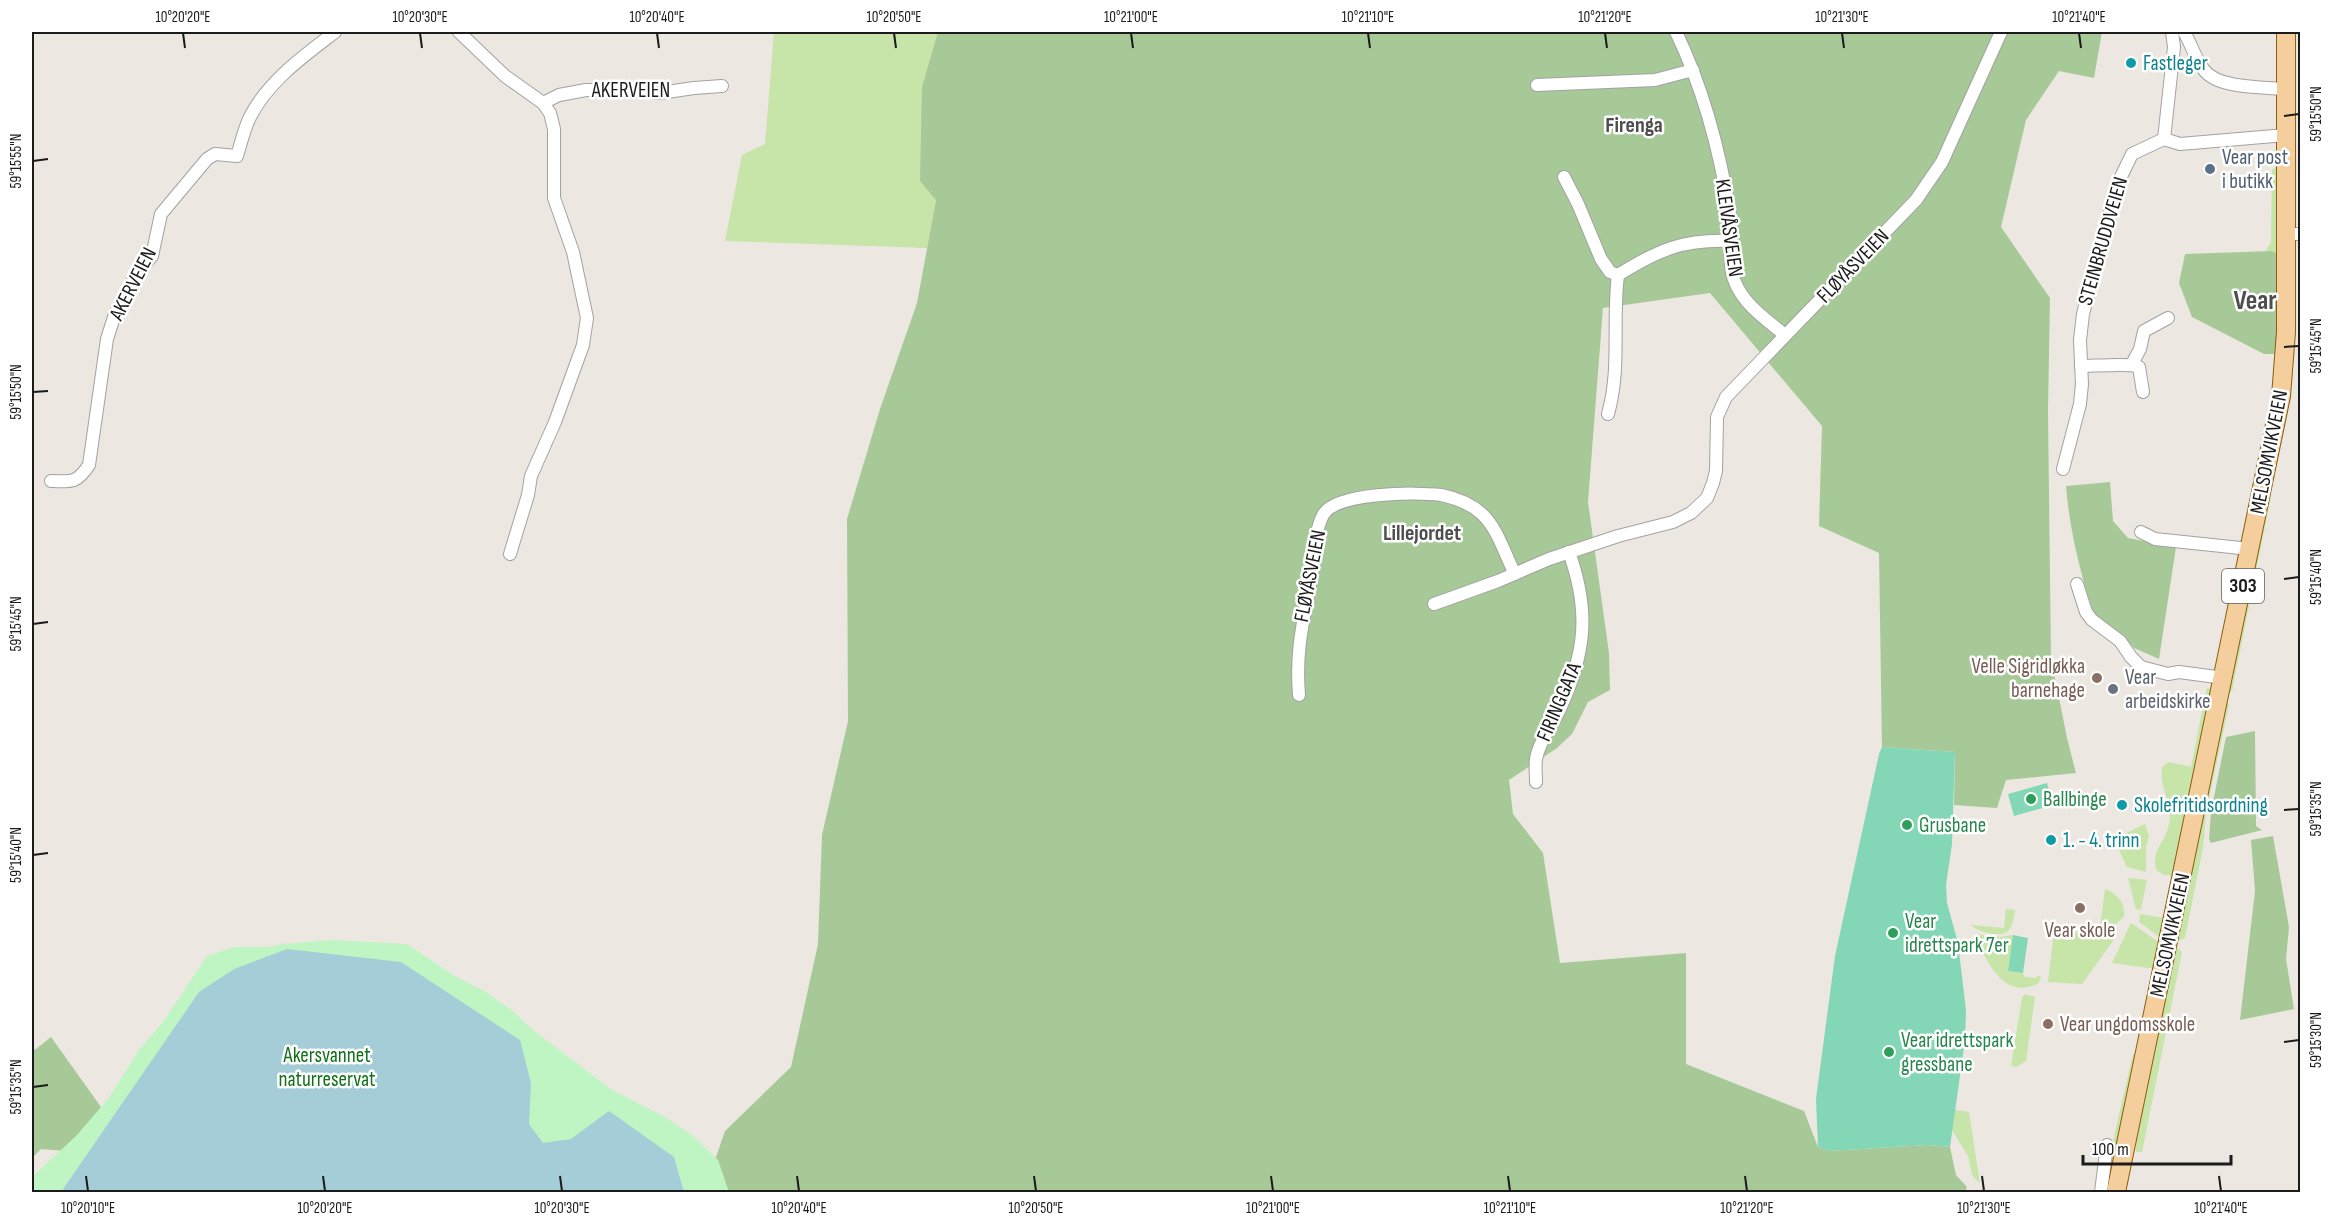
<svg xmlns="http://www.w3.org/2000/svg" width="2332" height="1224" font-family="'Sofia Sans Condensed',sans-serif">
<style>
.grass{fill:#c7e4a9}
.forest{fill:#a7c998}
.park{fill:#bff5c3}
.pitch{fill:#83d7b6}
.water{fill:#a4cdd8}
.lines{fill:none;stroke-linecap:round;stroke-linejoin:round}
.minor-casing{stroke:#a2a2a2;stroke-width:14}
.primary-casing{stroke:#8a5d09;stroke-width:20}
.minor{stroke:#fff;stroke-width:12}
.primary{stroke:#f5ce9d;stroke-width:18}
.ticks{fill:none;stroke:#1b1b1b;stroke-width:2}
.culture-dot{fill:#0f9aa8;stroke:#fff;stroke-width:2}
.service-dot{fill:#5c6f8a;stroke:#fff;stroke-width:2}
.education-dot{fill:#8d6e63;stroke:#fff;stroke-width:2}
.worship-dot{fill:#6b7280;stroke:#fff;stroke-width:2}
.leisure-dot{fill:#2e9e5b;stroke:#fff;stroke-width:2}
.labels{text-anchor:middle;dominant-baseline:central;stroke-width:5;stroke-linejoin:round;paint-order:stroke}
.shield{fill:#fff;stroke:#5f5f5f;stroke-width:1.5}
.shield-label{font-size:20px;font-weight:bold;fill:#1b1b1b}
.culture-label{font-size:21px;fill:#0d838f;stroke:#fff;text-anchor:start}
.street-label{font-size:21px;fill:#1b1b1b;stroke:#fff}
.service-label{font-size:21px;fill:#4e5e75;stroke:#fff;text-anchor:start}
.education-label{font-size:21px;fill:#785e54;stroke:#fff;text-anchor:end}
.worship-label{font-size:21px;fill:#5b616d;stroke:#fff;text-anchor:start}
.leisure-label{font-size:21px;fill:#27864d;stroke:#fff;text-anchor:start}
.park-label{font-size:21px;fill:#127118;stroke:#fff}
.neighbourhood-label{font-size:22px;font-weight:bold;fill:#4e4e4e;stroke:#fff}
.district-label{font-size:27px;font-weight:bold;fill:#4e4e4e;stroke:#fff}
.neatline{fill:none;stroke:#1b1b1b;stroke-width:2}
.ticks-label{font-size:15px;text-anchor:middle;fill:#1b1b1b}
</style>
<rect width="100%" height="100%" fill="#ece8e1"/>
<g class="grass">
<path d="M774,32H939L922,87L936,200L927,248L725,241L742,155L765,144Z"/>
<path d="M2279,158V255L2272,251H2266L2271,242L2272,170L2275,168Z"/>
<path d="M2269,494L2271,496L2232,691L2227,694Z"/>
<path d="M2207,687L2210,689V706L2174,876L2164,875L2156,870C2151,850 2165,842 2169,825C2173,806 2159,787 2162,767L2169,762L2191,767Z"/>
<path d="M2226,701L2229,705L2206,813L2203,848L2185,938L2176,942L2175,946L2182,952L2142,1152H2136L2135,1130Z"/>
<path d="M2145,824L2149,836L2146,847V872L2127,867L2115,841L2118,837Z"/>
<path d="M2128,878L2147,880L2141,910L2136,909Z"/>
<path d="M2105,889C2117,893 2126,904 2124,917L2113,926L2100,928Z"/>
<path d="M2169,891L2172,892L2157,969L2112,963L2131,923L2160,943L2161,938L2139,922L2140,914L2164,918Z"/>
<path d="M2006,909L2015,910C2014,916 2013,925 2009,930C2001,939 1978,932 1971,925L2004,928Z"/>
<path d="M2114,930L2118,934L2082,984L2048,982L2054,931L2100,934Z"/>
<path d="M1975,934L2000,937L2013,935L2008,971L2023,973L2025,977L2036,978L2037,976H2041L2039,983C2004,1002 1985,960 1975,934Z"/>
<path d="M2025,994L2035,997L2026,1061L2016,1067L2011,1066L2022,998Z"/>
<path d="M2133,1054L2138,1058L2110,1192H2104L2115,1132Z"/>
<path d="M1955,1110L1969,1112L1980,1184L1972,1175L1968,1156L1952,1130Z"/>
</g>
<g class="forest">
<path d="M938,32H2102L2094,78L2059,71L2026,120L2001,227L2050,298L2048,411L2051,658L2067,738L2076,773L2006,780L1997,808L1954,805L1955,752L1882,747L1879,553L1819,526L1822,426L1710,293L1603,308L1588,502L1609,653L1610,690L1588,702L1572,734L1557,748L1509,780L1513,814L1543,853L1560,963L1686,953V1064L1804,1111L1818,1147L1829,1151L1928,1145L1950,1147L1956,1175L1967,1187L1965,1192H704L725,1131L791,1067L818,944L822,835L848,721L847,519L880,409L917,303L936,200L920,181L922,87Z"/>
<path d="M2272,251L2279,255L2281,354H2264L2192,317L2179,283L2185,254Z"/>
<path d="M2110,482L2113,521L2128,538L2176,547L2159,659L2134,648L2114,628L2095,617C2080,573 2070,533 2066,486Z"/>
<path d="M2255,731L2256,826L2262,830L2211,843L2209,839L2211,812L2226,737Z"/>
<path d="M2273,836L2289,927L2286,959L2294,1009L2240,1020L2255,891L2251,840Z"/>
<path d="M51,1037L106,1114L65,1151L41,1149L32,1158V1050L36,1049Z"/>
</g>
<path class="park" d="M332,940L407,944L453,975L484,991L513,1011L534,1031L612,1090L663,1116L692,1135L718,1160L729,1192H32V1177L76,1136L108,1099L139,1050L163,1022L207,956L234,947H270L281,944Z"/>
<g class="pitch">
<path d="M1882,747L1955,752L1952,844L1946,885L1947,903L1958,943L1966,1010L1965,1040L1950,1147L1928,1145L1829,1151L1818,1147L1816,1099L1835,956L1879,754Z"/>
<path d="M2047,783L2053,805L2014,816L2008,794Z"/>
<path d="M2013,935L2028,938L2023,973L2008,971Z"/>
</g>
<path class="water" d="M287,949L401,962L520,1040L531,1083L529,1124L543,1143L571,1139L609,1111L674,1157L684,1192H61L199,992L234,969Z"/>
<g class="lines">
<g class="minor-casing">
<g id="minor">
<path d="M459,32L505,76L543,103L550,113L554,129V198L573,252L587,318L583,345L555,422L531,476L528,495L510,554"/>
<path d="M1676,32C1704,90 1720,151 1730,215C1734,237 1726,261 1735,282C1744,305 1767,320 1785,335"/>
<path d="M2184,32C2191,43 2195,59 2204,70C2218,89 2264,87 2286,89"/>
<path d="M1537,85L1655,80L1693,70"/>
<path d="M543,103L559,95L586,90H629L660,93L694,88L722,86"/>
<path d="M2164,139L2180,144L2286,135"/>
<path d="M1564,177L1578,204L1601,259L1610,272L1618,275"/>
<path d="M2286,234H2300"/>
<path d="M1618,275C1658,250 1683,239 1731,241"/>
<path d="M2132,364L2140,349L2144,331L2168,318"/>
<path d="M2081,366C2093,366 2132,363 2139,367L2143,392"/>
<path d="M1608,414C1621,368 1612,322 1618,275"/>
<path d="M2063,469L2080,404L2082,384L2080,340L2083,314L2117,185L2132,154L2164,139L2174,47L2172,32"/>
<path d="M51,481C72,482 77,483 89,465L107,339L115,314L136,275L152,256L161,214L207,159L215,154L237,156C241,143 244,129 250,117C268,81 305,55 335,32"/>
<path d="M2141,532L2155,539L2250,549"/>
<path d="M2077,584L2086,612L2092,620L2120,641L2131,657L2141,667L2168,674L2179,672L2224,678"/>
<path d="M1434,604L1498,581L1549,559L1618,536L1673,522L1691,513L1707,498L1713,483L1716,471L1717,417L1726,397L1916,200L1942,162L2001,32"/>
<path d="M1299,695C1295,646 1305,616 1313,568C1315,552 1315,530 1323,515C1336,492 1416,492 1441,495C1456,498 1471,504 1482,514C1498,529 1505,555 1515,574"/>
<path d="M1536,782C1536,775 1535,766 1536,759C1539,741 1552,726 1560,709C1586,652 1590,611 1569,552"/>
<path d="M2101,1192L2107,1145"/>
</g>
</g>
<g class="primary-casing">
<path id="primary" d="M2116,1192L2281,396L2286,332V32"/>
</g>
<use href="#minor" class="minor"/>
<use href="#primary" class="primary"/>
</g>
<path class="ticks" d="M183,33L185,48M420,33L422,48M657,33L659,48M894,33L896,48M1131,33L1133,48M1368,33L1370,48M1605,33L1607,48M1842,33L1844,48M2079,33L2081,48M2284,116L2299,114M33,161L48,159M2284,347L2299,346M33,392L48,391M2284,579L2299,577M33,624L48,622M2284,810L2299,809M33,855L48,853M2284,1042L2299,1040M33,1087L48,1085M86,1176L88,1191M323,1176L325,1191M560,1176L562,1191M797,1176L799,1191M1034,1176L1036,1191M1271,1176L1273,1191M1508,1176L1510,1191M1745,1176L1747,1191M1982,1176L1984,1191M2219,1176L2221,1191"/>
<g class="culture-dot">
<circle cx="2131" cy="63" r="6"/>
<circle cx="2122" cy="805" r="6"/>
<circle cx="2051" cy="840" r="6"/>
</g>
<circle class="service-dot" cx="2210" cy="169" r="6"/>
<g class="education-dot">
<circle cx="2097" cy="678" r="6"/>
<circle cx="2080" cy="908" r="6"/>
<circle cx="2048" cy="1024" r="6"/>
</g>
<circle class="worship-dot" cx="2113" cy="689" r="6"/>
<g class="leisure-dot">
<circle cx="2031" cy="799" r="6"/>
<circle cx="1907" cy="825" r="6"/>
<circle cx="1893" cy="933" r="6"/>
<circle cx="1889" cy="1052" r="6"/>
</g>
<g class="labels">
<rect class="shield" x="2222" y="569" width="42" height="34" rx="4.5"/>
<g class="shield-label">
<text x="2243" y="586">303</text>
</g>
<g class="culture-label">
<text x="2143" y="63">Fastleger</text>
<text x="2134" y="805">Skolefritidsordning</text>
<text x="2063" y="840">1. - 4. trinn</text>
</g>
<g class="street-label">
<text x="631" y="90">AKERVEIEN</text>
<text transform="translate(1729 228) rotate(82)">KLEIVÅSVEIEN</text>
<text transform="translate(2103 241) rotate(-74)">STEINBRUDDVEIEN</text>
<text transform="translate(1853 266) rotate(-46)">FLØYÅSVEIEN</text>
<text transform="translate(133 284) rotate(-63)">AKERVEIEN</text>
<text transform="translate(2269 452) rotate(-79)">MELSOMVIKVEIEN</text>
<text transform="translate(1310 576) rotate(-79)">FLØYÅSVEIEN</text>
<text transform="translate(1559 702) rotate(-67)">FIRINGGATA</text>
<text transform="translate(2170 935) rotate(-78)">MELSOMVIKVEIEN</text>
</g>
<g class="service-label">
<text x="2222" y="157">Vear post<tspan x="2222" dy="24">i butikk</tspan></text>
</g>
<g class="education-label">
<text x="2085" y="666">Velle Sigridløkka<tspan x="2085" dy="24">barnehage</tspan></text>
<text x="2080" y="930" text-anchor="middle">Vear skole</text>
<text x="2060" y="1024" text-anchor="start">Vear ungdomsskole</text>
</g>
<g class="worship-label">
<text x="2125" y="677">Vear<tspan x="2125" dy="24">arbeidskirke</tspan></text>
</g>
<g class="leisure-label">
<text x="2043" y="799">Ballbinge</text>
<text x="1919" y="825">Grusbane</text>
<text x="1905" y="921">Vear<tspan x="1905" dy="24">idrettspark 7er</tspan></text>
<text x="1901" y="1040">Vear idrettspark<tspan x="1901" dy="24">gressbane</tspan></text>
</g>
<g class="park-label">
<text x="327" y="1055">Akersvannet<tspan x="327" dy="24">naturreservat</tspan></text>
</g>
<g class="neighbourhood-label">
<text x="1634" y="125">Firenga</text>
<text x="1422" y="533">Lillejordet</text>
</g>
<g class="district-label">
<text x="2255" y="301">Vear</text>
</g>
</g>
<rect width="2332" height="1224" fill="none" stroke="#ffffff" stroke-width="66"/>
<path d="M2083 1155v9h148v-9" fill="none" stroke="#1b1b1b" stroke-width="3"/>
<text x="2092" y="1155" font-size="18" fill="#1b1b1b" stroke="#ffffff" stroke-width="4.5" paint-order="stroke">100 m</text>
<rect x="33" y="33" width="2266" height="1158" class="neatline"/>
<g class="ticks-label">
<text x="183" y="22">10°20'20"E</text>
<text x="420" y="22">10°20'30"E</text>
<text x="657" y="22">10°20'40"E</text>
<text x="894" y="22">10°20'50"E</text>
<text x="1131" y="22">10°21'00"E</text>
<text x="1368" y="22">10°21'10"E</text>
<text x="1605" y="22">10°21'20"E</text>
<text x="1842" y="22">10°21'30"E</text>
<text x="2079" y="22">10°21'40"E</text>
<text transform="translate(2316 114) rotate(-90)" y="5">59°15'50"N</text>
<text transform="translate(16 161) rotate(-90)" y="5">59°15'55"N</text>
<text transform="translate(2316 346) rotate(-90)" y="5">59°15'45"N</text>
<text transform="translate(16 392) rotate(-90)" y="5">59°15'50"N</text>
<text transform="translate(2316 577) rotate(-90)" y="5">59°15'40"N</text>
<text transform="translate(16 624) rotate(-90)" y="5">59°15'45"N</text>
<text transform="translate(2316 809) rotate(-90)" y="5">59°15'35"N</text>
<text transform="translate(16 855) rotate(-90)" y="5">59°15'40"N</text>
<text transform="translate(2316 1040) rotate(-90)" y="5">59°15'30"N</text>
<text transform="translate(16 1087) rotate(-90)" y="5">59°15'35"N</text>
<text x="88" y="1213">10°20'10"E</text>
<text x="325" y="1213">10°20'20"E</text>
<text x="562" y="1213">10°20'30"E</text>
<text x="799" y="1213">10°20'40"E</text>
<text x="1036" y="1213">10°20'50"E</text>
<text x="1273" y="1213">10°21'00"E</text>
<text x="1510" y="1213">10°21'10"E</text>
<text x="1747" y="1213">10°21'20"E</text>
<text x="1984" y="1213">10°21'30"E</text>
<text x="2221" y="1213">10°21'40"E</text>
</g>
</svg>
